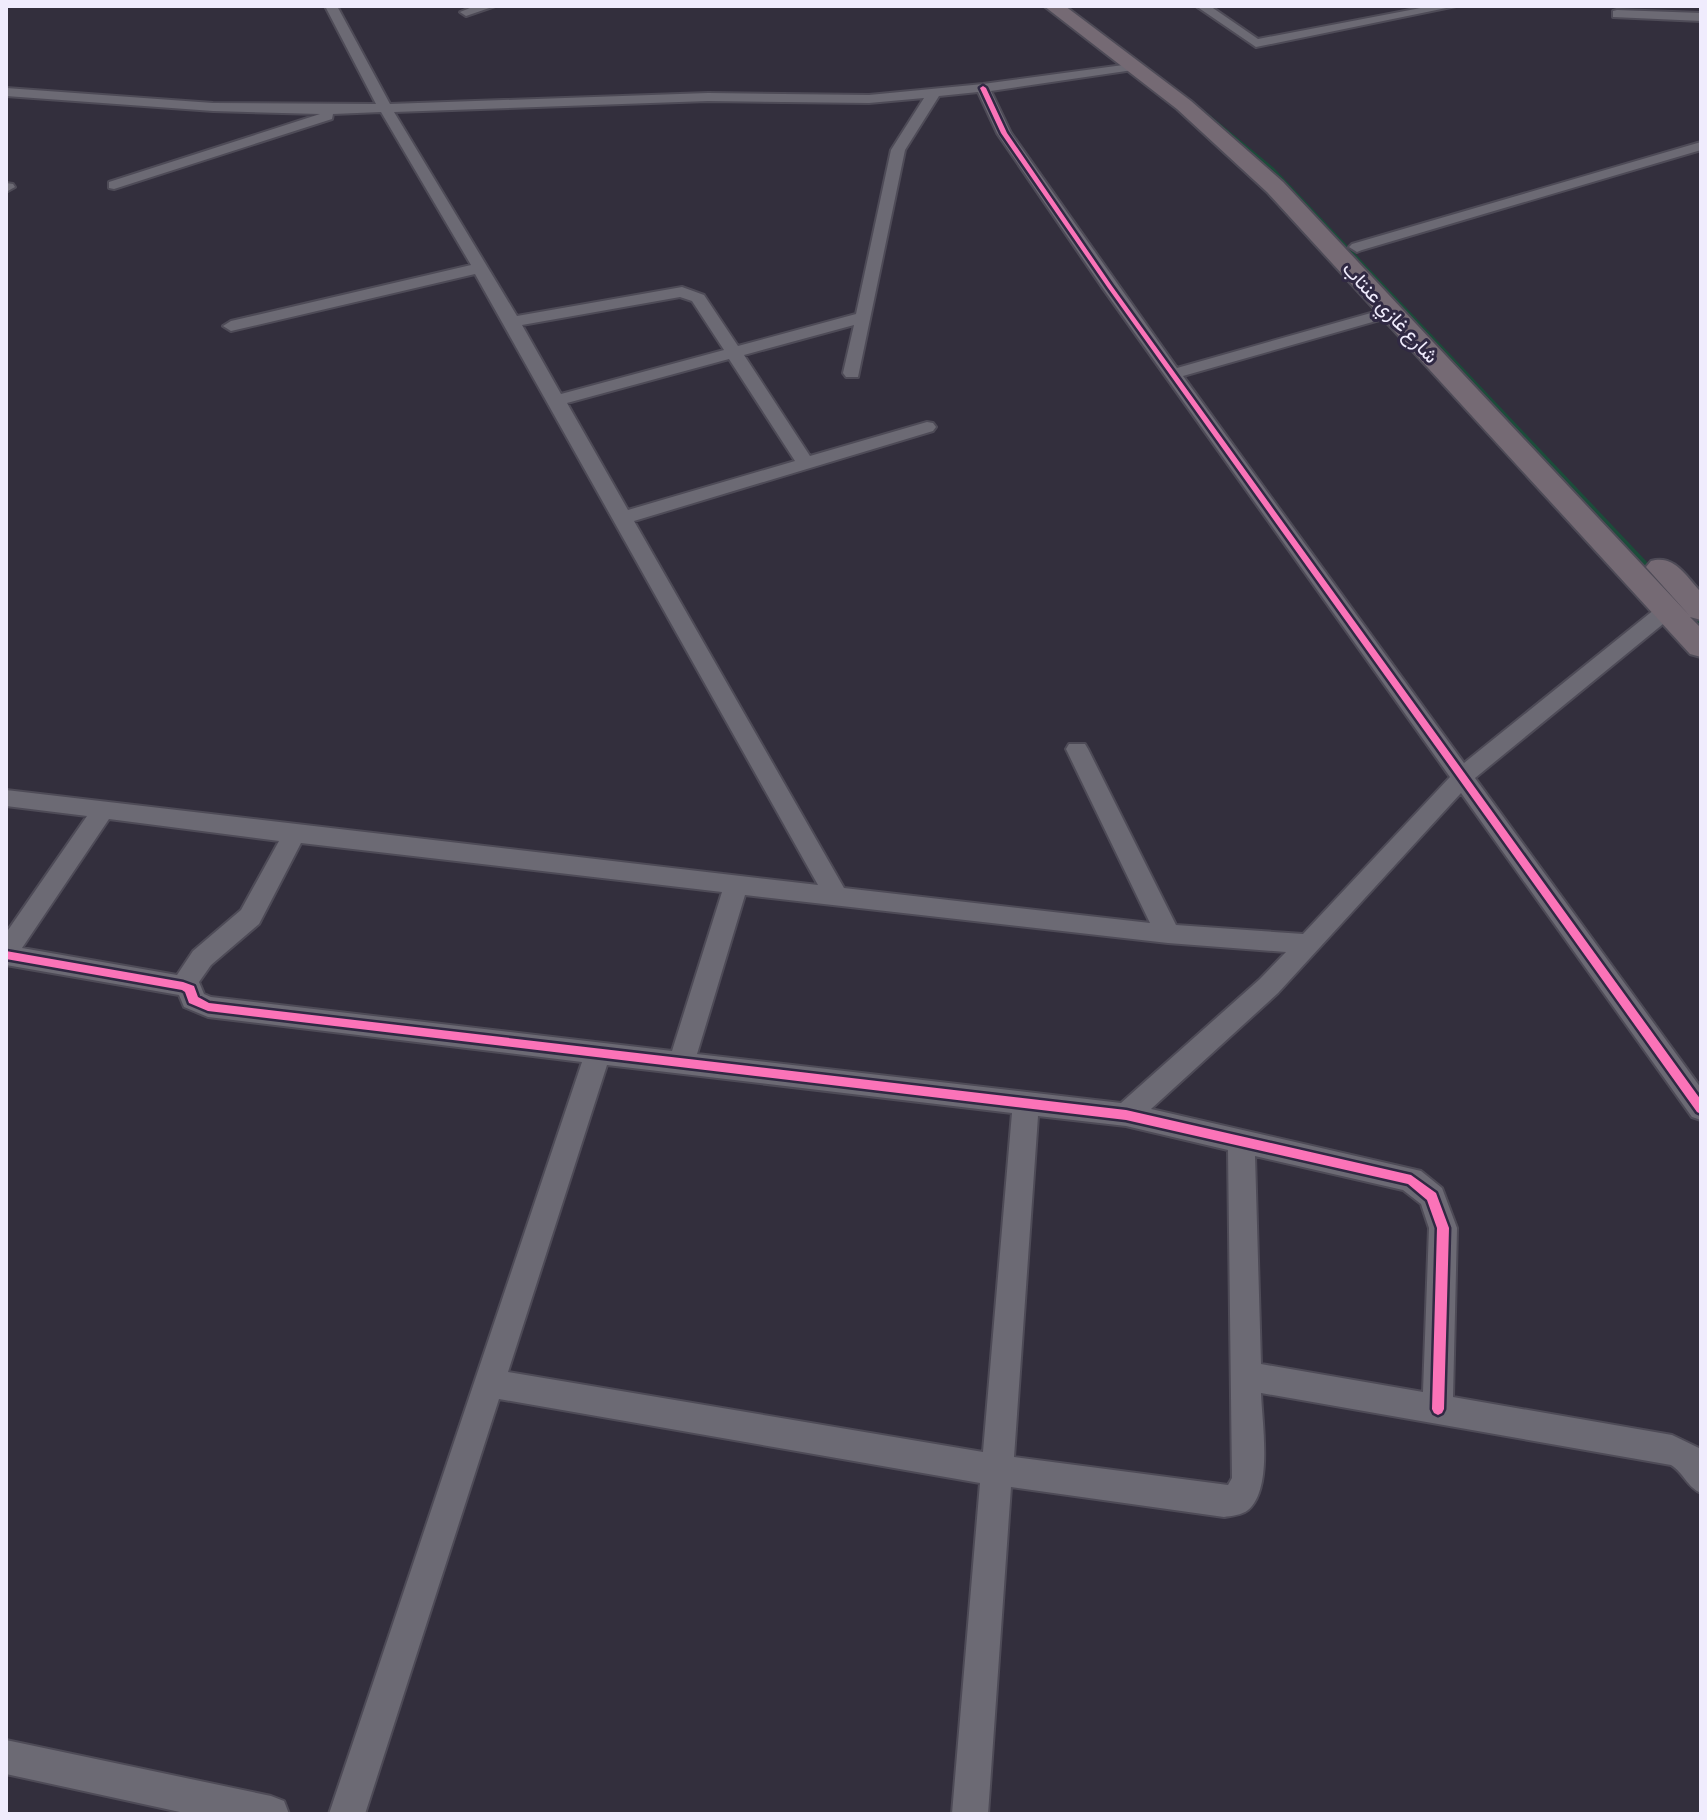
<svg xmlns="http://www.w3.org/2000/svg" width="1707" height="1820" font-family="'Asap Condensed',Vazirmatn,sans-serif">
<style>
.green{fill:#1c4c3a}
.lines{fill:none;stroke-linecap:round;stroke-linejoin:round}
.minor-casing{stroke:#4e4b57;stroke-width:4}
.highway-casing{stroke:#4e4b57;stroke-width:4}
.minor{fill:#6c6a74;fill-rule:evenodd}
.highway{fill:#756a74;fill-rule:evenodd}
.cycleway-casing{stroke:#302943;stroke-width:5}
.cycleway{fill:#fb73b8;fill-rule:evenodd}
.labels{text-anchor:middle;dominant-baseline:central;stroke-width:6;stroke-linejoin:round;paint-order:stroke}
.far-street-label{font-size:20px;fill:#f0ecfd;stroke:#302943}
</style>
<rect width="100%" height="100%" fill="#332f3d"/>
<path class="green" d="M1064,6L1205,111L1274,168L1701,619V626L1267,167Z"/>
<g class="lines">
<g class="minor-casing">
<g id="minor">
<path d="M325,6H337L390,104L708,93L869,95L983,84L1138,63V69L1133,70L991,91L1011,133L1177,368L1385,309H1397V315L1183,376L1464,763L1660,605H1674L1677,610L1674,615L1475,778L1701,1088V1120L1692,1117L1461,793L1278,993L1151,1109L1421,1171L1442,1188L1457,1228L1453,1397L1672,1435L1701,1449V1493C1687,1487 1684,1473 1671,1465L1261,1393C1262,1423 1273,1489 1248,1510C1242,1515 1231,1516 1224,1517L1011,1487L988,1814H952L980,1483L499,1399L365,1814H329L582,1062L208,1017L184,1007L179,995L6,965V933L87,816L6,806V790L818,885L475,274L231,331L223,326L231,321L471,265L381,112L333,114L332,119L114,189L109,188V182L320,114L213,111L6,96V88L213,103L376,104ZM978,92L997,133L1102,287L1450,777L1303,934L1176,925L1088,749L1085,744H1069L1066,749L1150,923L844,888L634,521L933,431L936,427L933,423L927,422L810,456L744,355L854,325L843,373L846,377H858L905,150L939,96ZM924,98L891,150L856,314L738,346L704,295L682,287L517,316L394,112L708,101L869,103ZM680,297L692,301L724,350L561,394L522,325ZM729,359L795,461L628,510L567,403ZM109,819L279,841L241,910L193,951L177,975L22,948ZM301,843L722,892L672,1051L211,997L204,994L199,982L211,965L259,924ZM745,895L1168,943L1286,952L1260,979L1121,1103L697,1054ZM607,1065L1012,1113L983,1452L508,1372ZM1038,1116L1126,1126L1228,1150L1232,1478L1228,1485L1014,1457ZM1255,1156L1403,1190L1421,1204L1429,1228L1423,1392L1261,1364Z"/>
<path d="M475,6H495L466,16L460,12Z"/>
<path d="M1196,6H1210L1258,39L1431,6H1456L1256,47Z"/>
<path d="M1617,10L1701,13V21L1613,17V11Z"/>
<path d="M1701,142V150L1362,250L1357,252L1349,247L1352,244Z"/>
<path d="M6,183L13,184L15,187L6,192Z"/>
<path d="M6,1740L271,1796L284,1801L289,1814H189L6,1774Z"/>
</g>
</g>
<g class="highway-casing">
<path id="highway" d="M1044,6H1065L1191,101L1283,182L1689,615L1646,567L1651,561C1674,554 1686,576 1701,592V620L1690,617L1701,628V657L1690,654L1267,192L1177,109Z"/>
</g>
<use href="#minor" class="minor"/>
<use href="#highway" class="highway"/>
<g class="cycleway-casing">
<g id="cycleway">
<path d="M983,86L986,88L1007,133L1112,286L1701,1100V1114L1697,1112L1108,288L1001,133L980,88Z"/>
<path d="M6,951L183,982L194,986L198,997L209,1003L1126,1110L1411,1175L1436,1193L1449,1228L1444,1409L1442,1413L1438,1415L1434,1413L1432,1409L1437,1228L1427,1200L1408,1184L1126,1120L208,1011L189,1003L185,992L182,990L6,959Z"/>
</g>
</g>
<use href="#cycleway" class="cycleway"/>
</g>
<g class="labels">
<g class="far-street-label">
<text transform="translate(1391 312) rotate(47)">شارع غازي عنتاب</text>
</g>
</g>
<rect width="1707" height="1820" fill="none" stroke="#f0ecfd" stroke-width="16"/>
</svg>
